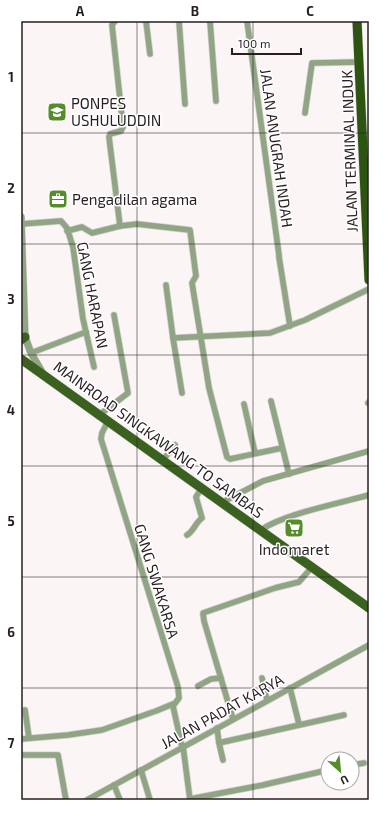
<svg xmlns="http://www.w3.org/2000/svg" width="390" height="821" font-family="'Exo 2',sans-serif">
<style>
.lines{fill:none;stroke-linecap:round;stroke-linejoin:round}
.minor-casing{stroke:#d5ced0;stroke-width:7}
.tertiary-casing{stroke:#d5ced0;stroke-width:8}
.primary-casing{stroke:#d5ced0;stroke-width:10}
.trunk-casing{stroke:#d5ced0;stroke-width:10}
.minor{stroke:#8fa583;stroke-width:5.5}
.tertiary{stroke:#8fa583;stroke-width:7}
.primary{stroke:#3a611f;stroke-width:9}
.trunk{stroke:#2e5412;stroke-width:9}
.grid{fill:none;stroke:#281e21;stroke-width:1;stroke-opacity:0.55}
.labels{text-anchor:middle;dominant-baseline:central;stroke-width:3;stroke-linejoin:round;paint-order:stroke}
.poi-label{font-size:15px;fill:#281e21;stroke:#fff;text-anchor:start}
.street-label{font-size:15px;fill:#281e21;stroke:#fff}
.neatline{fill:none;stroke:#281e21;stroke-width:1.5}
.grid-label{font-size:13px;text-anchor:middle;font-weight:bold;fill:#281e21}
</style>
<rect width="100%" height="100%" fill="#fbf5f6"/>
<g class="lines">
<g class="minor-casing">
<g id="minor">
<path d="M115,21L112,25L123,127L121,131L110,134L109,137L120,226"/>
<path d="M146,21L150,54"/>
<path d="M179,21L185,104"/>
<path d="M210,21L216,101"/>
<path d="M247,21L279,255"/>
<path d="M305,113L312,63L360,62"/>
<path d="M21,224L61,221L67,228L73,247L83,319L94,367"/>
<path d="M67,231L82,227L92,233L120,226L137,224L190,230L196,276L192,283L209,388L227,457L230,459L282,448"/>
<path d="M279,257L290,326"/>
<path d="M166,285L173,338"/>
<path d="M31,353L86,332"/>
<path d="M182,393L173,338L270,333L305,320L369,289"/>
<path d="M271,401L289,474"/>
<path d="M368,403L369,402"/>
<path d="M244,404L255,453"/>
<path d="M98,416L128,393L114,315"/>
<path d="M107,423L102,433L101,439L178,687L179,698L173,706L182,747"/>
<path d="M162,461L175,445"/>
<path d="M221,503L263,481L369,451"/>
<path d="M261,530C283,514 341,503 369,495"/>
<path d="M187,535C194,531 195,523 202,518L196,497L201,489"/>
<path d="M262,678L267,700"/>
<path d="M198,686L211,679L221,678"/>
<path d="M290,688L299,724"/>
<path d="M25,710L29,738"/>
<path d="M156,711L173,704"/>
<path d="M233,719L204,621L203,613L275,588L299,582L312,567"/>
<path d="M217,728L219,743L223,742L344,715"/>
<path d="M21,739L68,735L102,730L153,712"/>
<path d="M219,743L223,760"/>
<path d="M183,746L190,800"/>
<path d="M21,755H58L66,800"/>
<path d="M352,765L364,763"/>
<path d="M141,770L150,800"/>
<path d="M114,785L120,800"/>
<path d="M190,799L263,785L328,770"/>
<path d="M87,800L369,645"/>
</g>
</g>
<g class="tertiary-casing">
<path id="tertiary" d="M21,217L25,337L31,353L42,372"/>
</g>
<g class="primary-casing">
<g id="primary">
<path d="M21,340L25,337"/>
<path d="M21,359L369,608"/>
</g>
</g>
<g class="trunk-casing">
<path id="trunk" d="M357,21L369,280"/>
</g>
<use href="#minor" class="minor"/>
<use href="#tertiary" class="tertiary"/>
<use href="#primary" class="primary"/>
<use href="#trunk" class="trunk"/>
</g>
<path class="grid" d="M137,21V800M253,21V800M21,133H369M21,244H369M21,355H369M21,466H369M21,577H369M21,688H369"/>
<defs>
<g id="school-square" transform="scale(1)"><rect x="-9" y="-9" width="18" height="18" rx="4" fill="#548d2a" stroke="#fff"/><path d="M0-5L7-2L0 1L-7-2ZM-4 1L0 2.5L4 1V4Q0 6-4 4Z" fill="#fff"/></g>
<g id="office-square" transform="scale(1)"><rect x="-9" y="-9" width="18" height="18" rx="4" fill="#548d2a" stroke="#fff"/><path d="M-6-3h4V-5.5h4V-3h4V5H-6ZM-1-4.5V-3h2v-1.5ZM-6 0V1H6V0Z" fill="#fff"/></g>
<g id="supermarket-square" transform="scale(1)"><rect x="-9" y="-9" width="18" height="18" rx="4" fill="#548d2a" stroke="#fff"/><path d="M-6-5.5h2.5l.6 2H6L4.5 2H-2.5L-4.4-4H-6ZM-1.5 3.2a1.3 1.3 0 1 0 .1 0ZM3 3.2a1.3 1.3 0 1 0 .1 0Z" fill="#fff"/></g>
</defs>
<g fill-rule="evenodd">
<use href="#school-square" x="57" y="112"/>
<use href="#office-square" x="58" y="199"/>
<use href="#supermarket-square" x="294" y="528"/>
</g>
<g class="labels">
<g class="poi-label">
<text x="71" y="103">PONPES<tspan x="71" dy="17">USHULUDDIN</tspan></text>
<text x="72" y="199">Pengadilan agama</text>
<text x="294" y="549" text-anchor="middle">Indomaret</text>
</g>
<g class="street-label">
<text transform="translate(277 148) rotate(82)">JALAN ANUGRAH INDAH</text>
<text transform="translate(349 151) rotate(-92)">JALAN TERMINAL INDUK</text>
<text transform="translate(93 295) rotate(79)">GANG HARAPAN</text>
<text transform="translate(159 439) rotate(36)">MAINROAD SINGKAWANG TO SAMBAS</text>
<text transform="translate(157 581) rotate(73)">GANG SWAKARSA</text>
<text transform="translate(222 711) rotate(-29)">JALAN PADAT KARYA</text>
</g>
</g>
<rect width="390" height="821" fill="none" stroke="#ffffff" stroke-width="44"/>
<g transform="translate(340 771) rotate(153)"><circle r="19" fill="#ffffff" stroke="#a9a5a6"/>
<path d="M0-3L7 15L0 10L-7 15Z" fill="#548d2a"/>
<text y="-6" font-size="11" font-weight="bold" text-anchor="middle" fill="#281e21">U</text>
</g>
<path d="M232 48v6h69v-6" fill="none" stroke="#281e21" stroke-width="2"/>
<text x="238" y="48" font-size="12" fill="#281e21" stroke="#ffffff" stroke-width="3" paint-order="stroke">100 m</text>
<rect x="22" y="22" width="346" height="777" class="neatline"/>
<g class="grid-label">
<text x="80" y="16">A</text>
<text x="195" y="16">B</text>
<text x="310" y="16">C</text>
<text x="11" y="82">1</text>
<text x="11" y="193">2</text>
<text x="11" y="304">3</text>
<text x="11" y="415">4</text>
<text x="11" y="526">5</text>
<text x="11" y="637">6</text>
<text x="11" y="748">7</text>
</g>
</svg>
